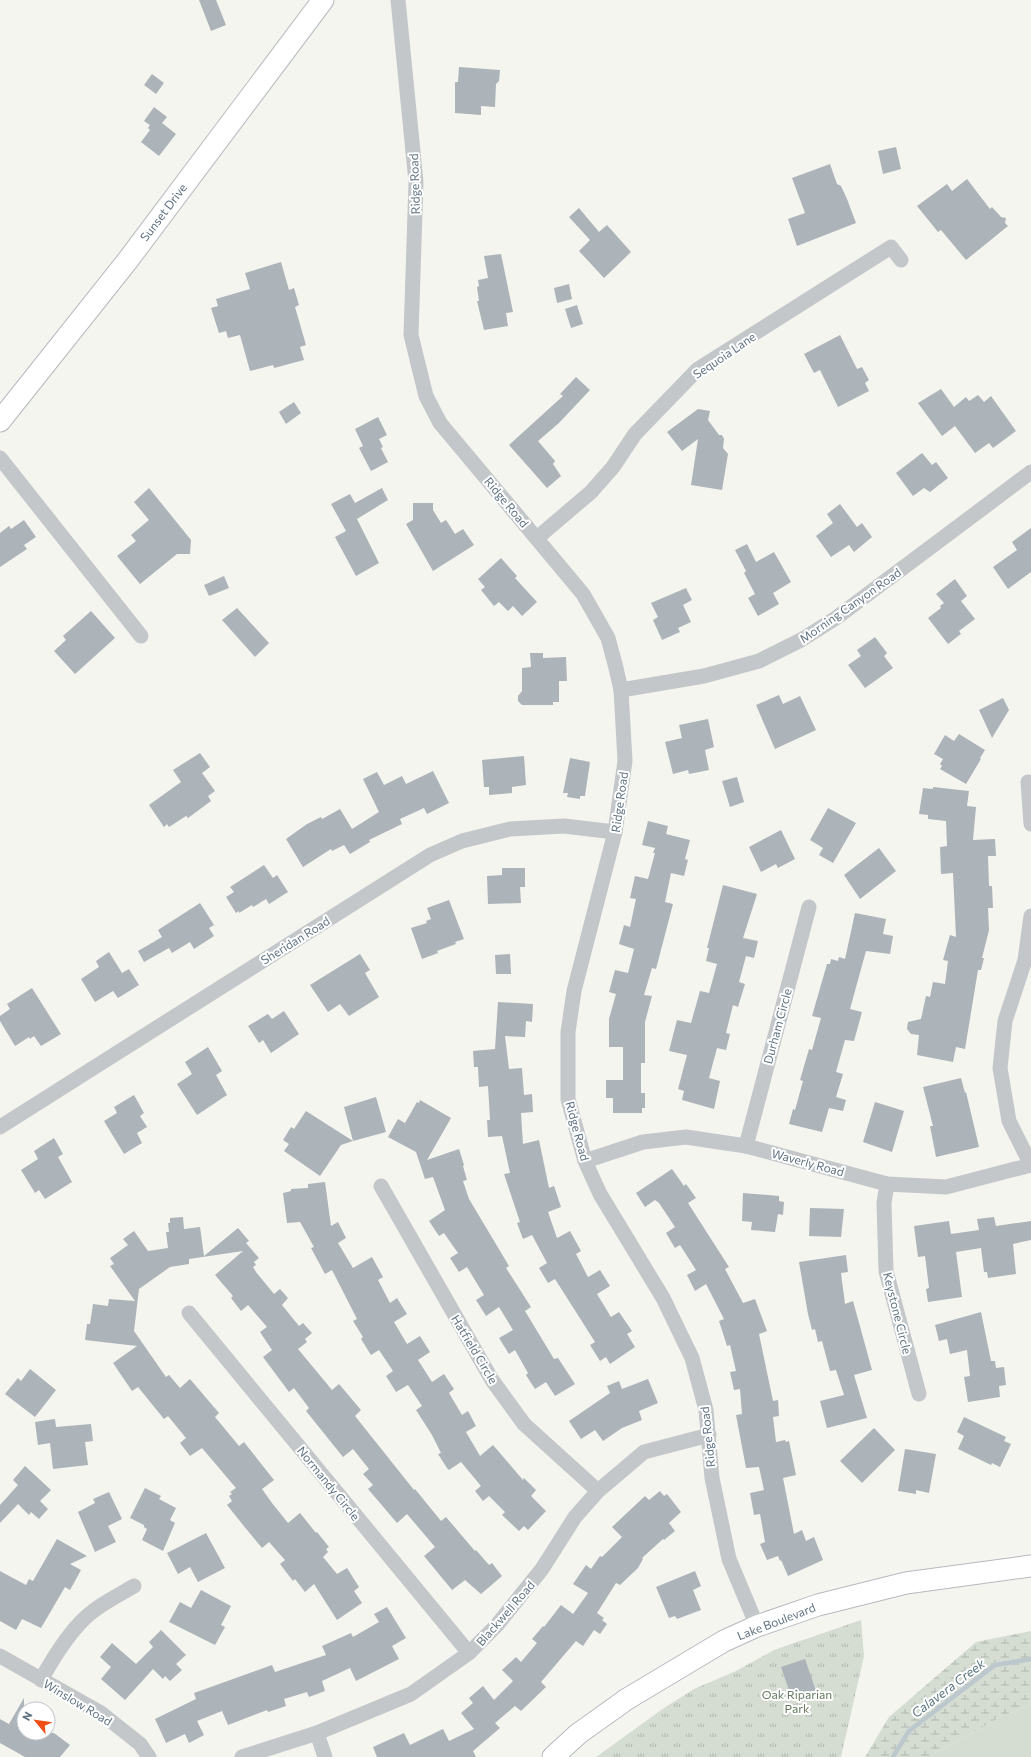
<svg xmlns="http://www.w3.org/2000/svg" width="1031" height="1757" font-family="Commissioner,sans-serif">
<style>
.grass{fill:#d5dcd1}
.wetland{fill:url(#wetland-marsh)}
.park{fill:url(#park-tufts)}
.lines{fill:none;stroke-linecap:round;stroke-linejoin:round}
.stream{stroke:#bcc8cd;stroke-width:4.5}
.building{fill:#acb3b9}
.secondary-casing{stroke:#b5babf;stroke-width:23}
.minor{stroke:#c3c7ca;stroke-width:15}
.secondary{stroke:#fff;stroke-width:21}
.labels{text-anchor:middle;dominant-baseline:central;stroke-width:4;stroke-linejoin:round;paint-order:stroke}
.street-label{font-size:12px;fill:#617384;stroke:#fff}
.park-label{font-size:12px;fill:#657a60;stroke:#fff}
.water-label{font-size:13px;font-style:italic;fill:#5c7781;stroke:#fff}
</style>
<defs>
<pattern id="wetland-marsh" width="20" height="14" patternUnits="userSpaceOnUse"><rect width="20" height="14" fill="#d5dcd1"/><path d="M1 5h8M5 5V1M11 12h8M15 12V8" fill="none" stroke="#b0b7af"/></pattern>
<pattern id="park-tufts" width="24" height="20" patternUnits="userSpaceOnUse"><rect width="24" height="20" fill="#d5dcd1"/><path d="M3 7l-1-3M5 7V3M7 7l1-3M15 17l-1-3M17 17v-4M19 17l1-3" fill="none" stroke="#b0b7af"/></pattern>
</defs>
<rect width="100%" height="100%" fill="#f5f5f0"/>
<path class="grass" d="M1031,1705V1757H932L934,1754L1002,1716Z"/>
<path class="wetland" d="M1031,1631V1705L1002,1716L934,1754L932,1757H865L889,1717L976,1642Z"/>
<path class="park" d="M861,1620L864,1656L841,1757H596L664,1708L694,1689L736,1671L774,1650Z"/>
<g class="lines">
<path class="stream" d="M893,1757L909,1731L995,1665L1031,1659"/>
</g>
<g class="building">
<path d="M199,0H216L226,25L211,31Z"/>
<path d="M459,67L500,70L499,81L496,84L495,107L481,106V115L455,113V82H458Z"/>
<path d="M152,74L164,83L156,94L144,85Z"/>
<path d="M154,107L167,117L162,123L176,134L159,156L141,142L150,130L148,128L150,125L144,121Z"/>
<path d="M896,147L901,169L883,174L878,151Z"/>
<path d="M830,164L837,184L841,186L847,199L856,223L797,246L788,219L805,213L792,178Z"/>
<path d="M967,179L990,209L992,207L1001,217L1006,218L1005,223L1008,226L966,260L941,230L938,232L917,206L947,184L952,191Z"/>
<path d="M579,208L599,232L607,225L631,252L604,278L579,251L590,240L569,217Z"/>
<path d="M501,254L513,312L506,313L508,326L484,330L477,301H479L477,287L479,286L478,280L488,278L484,256Z"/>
<path d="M281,262L289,290L294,288L299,305L295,307L306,345L300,347L304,360L274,368L273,365L250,371L240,335L228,338L226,331L219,333L211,308L218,306L216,299L250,289L245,273Z"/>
<path d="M569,284L572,299L557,303L554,288Z"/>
<path d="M577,305L583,324L571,328L565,309Z"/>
<path d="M840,335L857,369L862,367L869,380L865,383L869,391L838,407L820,370L814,373L804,354Z"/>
<path d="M576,377L590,390L559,423L538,441L555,461L553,464L561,476L547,488L509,445L563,396L560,394Z"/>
<path d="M941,389L954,407L966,397L969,401L978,395L984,402L991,396L1016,431L993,448L989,443L975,453L955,426L942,436L918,403Z"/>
<path d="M294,402L301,413L286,424L279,412Z"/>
<path d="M698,409L710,411L708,420L719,435H722L724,439L723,448L728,454L722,490L691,485L698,439L682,451L667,432Z"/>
<path d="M378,417L387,435L379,439L383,447L381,448L388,462L371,471L359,448L363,446L355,429Z"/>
<path d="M922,453L932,465L936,462L948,478L930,492L924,488L913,496L896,473Z"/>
<path d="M149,488L191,540L190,554H177L140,584L117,556L136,541L131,535L149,520L134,502Z"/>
<path d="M382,488L388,500L357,519L379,563L356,576L335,537L346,531L331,504L350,494L355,503Z"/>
<path d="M413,503H433V510L441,523L446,520L455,534L463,529L474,545L433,571L406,524L413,520Z"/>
<path d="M840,504L857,527L862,523L872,537L854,552L849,545L831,557L816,536L833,523L827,514Z"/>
<path d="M24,520L36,537L24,545L27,549L0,567V533L9,526L11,529Z"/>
<path d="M1031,528V572L1008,589L993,567L1017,550L1012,542Z"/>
<path d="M747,544L756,562L774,552L791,582L773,593L779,604L758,616L748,598L755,594L744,573L746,571L735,550Z"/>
<path d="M501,558L517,576L515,578L537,602L522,616L513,606L508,611L499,602L494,606L481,590L485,587L478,579Z"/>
<path d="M224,576L229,588L209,596L204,585Z"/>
<path d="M955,579L967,596L961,601L975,619L959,631L961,634L948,644L928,618L941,608L940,606L944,603L936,594Z"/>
<path d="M686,588L692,600L683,605L691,622L678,628L680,632L662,640L653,620L658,617L651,603Z"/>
<path d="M237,608L269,643L255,657L222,620Z"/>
<path d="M91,611L115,638L75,674L54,651L66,640L63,636Z"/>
<path d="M875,637L887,653L884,656L893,668L865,688L848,665L861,656L857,650Z"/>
<path d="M530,653H543V658L566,657L567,681H559V702H553V705H522L518,701V696L522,691V668L531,667Z"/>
<path d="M779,695L783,704L800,696L816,730L775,749L756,705Z"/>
<path d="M1003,698L1009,710L992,738L979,710Z"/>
<path d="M708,719L714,747L705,750L709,770L689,774L688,770L673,774L665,742L682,738L679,725Z"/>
<path d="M959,734L985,750L980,758L981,759L966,784L940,769L942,766L940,764L943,759L934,754L945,735L954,741Z"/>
<path d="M200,753L210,767L202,773L215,791L208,796L211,801L188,818L186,816L169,827L167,824L164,827L149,805L181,782L173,770Z"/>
<path d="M524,756L526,785L512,787V793L489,795V787H484L482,760Z"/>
<path d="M570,758L590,762L585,796H580V799L567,797L568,793H563Z"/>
<path d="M433,771L449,803L427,814L424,808L400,819L402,824L369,840L370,842L350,854L344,845L332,851L331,849L303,867L286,839L307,824L321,817L322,819L340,809L352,829L379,812L363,779L377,772L384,785L402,776L406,784Z"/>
<path d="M737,777L744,802L730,807L722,781Z"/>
<path d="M933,787L969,791L967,806L976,807L973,840L995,839L996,856H988L989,886H992L993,908H988L989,930L982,958H984L981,970H978L965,1049L956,1047L953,1062L917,1055L919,1035L911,1034L907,1029L908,1022L921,1019L926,996L930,997L933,982L945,984L948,961L943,960L950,935L956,937L953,873L941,874L940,847L947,846L946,821L928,819V815L919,814L923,788L933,789Z"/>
<path d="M828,808L856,823L833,863L819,855L823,848L810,840Z"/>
<path d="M648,821L668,826L666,834L690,840L685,859L688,860L684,876L671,873L665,902L673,904L656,969L652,968L644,995L652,996L645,1022V1063H641V1093H645V1108H642V1113H613V1098H606V1080H623V1047H609V1019L616,994L609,992L615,970L628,973L634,949L619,944L624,925L630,927L636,899L630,898L635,876L648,879L655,853H653L655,848L642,845Z"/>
<path d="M781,830L795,859L778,868L776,864L761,872L749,847Z"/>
<path d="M879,848L896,871L860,899L844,875Z"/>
<path d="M264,865L273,878L277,875L288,892L269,904L266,899L253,907L252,905L239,913V911L236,913L226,897L234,892L230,887Z"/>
<path d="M502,868H525V887H520L521,903L488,904L487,876L502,875Z"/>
<path d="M723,885L757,894L743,938L758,941L754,958L746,956L739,982L745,984L738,1007L733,1005L726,1033L730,1034L726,1050L717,1048L709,1078L720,1081L714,1109L682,1100L684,1091L678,1089L687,1055L669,1051L677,1020L691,1023L700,991L709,993L717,964L706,961L709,948H707Z"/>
<path d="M449,900L464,939L455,942L456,944L437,951L438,953L422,959L411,928L427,923L426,921L431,919L427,908Z"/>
<path d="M200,903L214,925L209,928L214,936L194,949L190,942L172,953L169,948L144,962L138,951L162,937L158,930Z"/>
<path d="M855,913L886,919L883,934L893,936L890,954L866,951L850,1009L862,1012L854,1041L845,1040L836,1072L843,1074L836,1097L846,1100L843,1111L829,1108L822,1132L789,1124L793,1109L795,1110L803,1081L800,1080L809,1049L812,1050L821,1018L812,1016L827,964H830L831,959L838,961L839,957L845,959Z"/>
<path d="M109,952L122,973L129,969L139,985L118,998L113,991L95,1002L81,979L99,967L96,961Z"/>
<path d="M360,954L370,970L365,973L379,997L349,1016L340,1004L328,1012L310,985Z"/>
<path d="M510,954L511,974H496L495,955Z"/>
<path d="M32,988L61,1034L41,1046L34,1036L30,1039L29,1037L15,1046L0,1021V1016L10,1009L7,1004Z"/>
<path d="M498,1002L533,1004L532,1022L526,1021L525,1037L505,1036L509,1069L522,1068L524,1095L532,1094L533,1112L521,1113L523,1144L539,1140L549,1188L554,1186L561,1207L548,1212L557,1238L570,1231L581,1251L576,1254L588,1277L600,1270L610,1286L597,1294L611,1317L619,1312L632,1331L627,1334L635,1347L610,1364L606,1357L600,1361L590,1345L595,1342L555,1279L548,1283L539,1268L547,1263L532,1235L523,1239L517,1223L520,1222L504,1174L510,1173L502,1136L488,1137L487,1120H490L488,1086L479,1087L478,1067H474L473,1051L495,1049Z"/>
<path d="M284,1011L299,1034L271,1053L263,1040L259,1043L248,1026L268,1014L272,1019Z"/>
<path d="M208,1047L222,1071L216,1075L227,1095L197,1115L177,1084L192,1074L185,1062Z"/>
<path d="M961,1078L965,1093L966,1092L979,1147L936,1157L930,1126H933L923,1087Z"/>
<path d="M134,1095L144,1113L140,1116L147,1127L137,1133L142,1143L124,1154L104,1121L117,1113L114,1107Z"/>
<path d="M376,1097L386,1132L353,1141L344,1107Z"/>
<path d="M420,1100L451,1118L427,1160L459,1149L464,1165L463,1166L467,1180L463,1181L469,1199L509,1266L506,1268L531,1307L525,1311L554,1359L558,1358L575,1384L555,1396L546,1382L535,1389L526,1375L528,1373L515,1350L509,1354L499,1338L513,1330L499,1307L486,1316L476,1300L484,1295L467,1267L459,1272L450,1258L458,1253L444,1233L439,1236L429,1221L445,1210L433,1177L425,1179L416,1152L388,1137L398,1119L405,1123L417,1102L419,1103Z"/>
<path d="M875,1102L904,1111L892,1152L863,1142Z"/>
<path d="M306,1111L353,1141L341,1145L320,1176L284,1151L289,1144L283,1140L291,1127L294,1129Z"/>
<path d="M54,1138L63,1154L58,1157L72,1182L45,1199L39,1190L35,1193L21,1170L38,1159L34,1151Z"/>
<path d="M672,1169L684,1186L686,1184L696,1198L688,1203L729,1267L725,1269L743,1303L755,1299L767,1331L759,1334L773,1401L778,1400L779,1416L773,1417L776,1442L785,1440L786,1442L789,1441L796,1475L783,1478L794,1534L802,1530L806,1541L814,1537L823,1560L788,1576L781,1560L780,1561L778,1556L767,1560L760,1544L765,1542L760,1514L754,1515L750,1493L764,1490L759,1467L746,1468L736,1415L742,1414L740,1389L734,1390L730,1372L736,1371L730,1345L727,1346L719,1321L724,1319L706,1284L695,1291L687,1275L696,1270L680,1245L675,1248L666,1233L675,1227L659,1203L655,1200L645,1207L636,1193Z"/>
<path d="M325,1182L331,1226L338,1222L346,1238L338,1243L353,1268L372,1257L383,1277L378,1280L390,1303L397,1298L407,1314L394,1322L407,1344L420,1336L430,1352L418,1360L432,1382L444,1374L454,1389L449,1393L462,1415L468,1411L476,1426L466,1432L480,1456L493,1445L523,1480L524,1478L536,1490L531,1496L546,1511L528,1530L524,1526L519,1531L502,1515L505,1512L489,1496L483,1501L475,1491L481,1486L461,1462L449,1470L447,1468L438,1454L441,1453L432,1435L416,1410L422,1406L408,1385L396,1392L386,1376L393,1371L379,1350L371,1355L361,1339L363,1337L353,1321L357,1319L332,1270L325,1274L311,1248L314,1247L300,1222L287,1223L283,1193L291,1191V1189L308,1188V1184Z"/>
<path d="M743,1193L779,1196V1201L784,1202L783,1215L778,1214L775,1232L751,1230L752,1222L742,1221Z"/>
<path d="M810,1208L844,1209L841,1237L809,1236Z"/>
<path d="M183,1217L184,1229L200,1227L204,1256L238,1228L249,1241L246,1243L259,1258L254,1262L256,1265L253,1267L256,1272L274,1294L280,1289L288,1298L282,1305L299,1326L303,1323L312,1333L305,1339L307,1342L298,1349L332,1390L339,1384L361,1410L355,1416L414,1490L415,1489L441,1521L446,1517L475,1551L476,1550L489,1565L492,1563L502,1576L481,1594L465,1580L452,1590L424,1556L435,1547L407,1514L397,1523L368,1489L373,1485L363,1474L369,1469L353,1449L343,1457L306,1411L309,1408L294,1388L289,1392L263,1357L272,1350L260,1332L267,1327L248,1305L241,1311L231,1298L233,1296L215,1275L243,1251L189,1259V1264L170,1267L139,1289L134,1331L166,1377L169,1375L180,1388L190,1379L219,1413L215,1417L239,1446L244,1442L274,1480L262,1489L272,1503L288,1523L300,1513L316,1533L317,1532L329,1547L326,1549L328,1552L323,1557L337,1574L347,1568L359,1587L354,1591L362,1603L337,1620L314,1584L305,1592L295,1579L293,1581L280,1564L285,1560L269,1542L262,1548L243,1525L227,1505L232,1501L229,1496L232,1494L230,1492L236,1488L202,1448L190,1456L180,1443L186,1438L168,1416L164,1419L138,1387L132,1391L113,1363L137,1346L85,1340L87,1324H90L93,1304L108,1306L109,1299L135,1301L110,1266L114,1264L110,1258L128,1245L123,1239L134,1231L148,1251L168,1248L166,1232H169L168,1223H170V1218Z"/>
<path d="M994,1217L996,1226L1031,1221V1240L1013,1244L1016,1274L988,1278L987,1272H984L981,1248L956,1252L962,1297L928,1302L926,1289L929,1288L925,1256L918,1257L914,1226L949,1221L951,1234L979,1230L977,1219Z"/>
<path d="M846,1255L848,1272L841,1273L845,1304L853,1301L872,1370L854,1375L867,1418L827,1428L820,1401L844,1395L836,1370L830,1371L822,1341L818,1342L815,1329L812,1330L808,1314L799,1262Z"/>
<path d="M981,1312L991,1361H995L996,1368L1004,1367L1006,1385L999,1386L1000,1397L968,1402L964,1377L970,1376L967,1350L950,1354L947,1339L939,1341L935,1325Z"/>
<path d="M30,1369L56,1390L35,1417L5,1394L18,1378L21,1381Z"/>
<path d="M648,1379L658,1403L639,1411L642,1420L622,1428L603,1441L595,1430L581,1439L569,1421L610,1393L607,1386L619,1381L622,1389Z"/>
<path d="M964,1417L1006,1437L1004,1441L1011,1444L1000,1467L992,1463L991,1465L958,1449L964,1436L957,1432Z"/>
<path d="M55,1419L56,1427L91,1424L93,1441L85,1442L88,1465L53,1469L50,1443L38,1445L35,1422Z"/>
<path d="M874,1428L895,1450L862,1483L840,1461Z"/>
<path d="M905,1449L936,1454L929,1493L916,1490V1494L898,1491Z"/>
<path d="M25,1466L51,1490L40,1501L48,1509L39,1519L31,1512L29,1515L18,1504L0,1523V1505L18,1485L13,1480Z"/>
<path d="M145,1488L161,1496L159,1499L176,1508L170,1520L175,1523L163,1551L142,1540L147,1529L144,1527V1525L130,1518Z"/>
<path d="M660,1491L664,1496L667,1494L681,1512L669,1523L675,1531L664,1540L663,1539L642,1558L643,1559L638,1568L620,1585L616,1583L597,1613L604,1618L602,1620L607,1624L600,1634L594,1630L583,1646L576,1641L541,1682L546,1687L521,1711L515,1706L495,1723L500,1728L473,1751L476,1757H377L373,1747L404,1733L410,1745L443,1729L449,1741L474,1729L461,1713L473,1703L469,1698L483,1686L494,1700L513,1681L502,1670L516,1657L521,1662L537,1643L532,1639L543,1626L544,1627L561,1605L573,1614L588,1593L573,1584L586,1565L591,1569L600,1556L602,1557L622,1537L612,1527L645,1496L649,1500Z"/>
<path d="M109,1492L122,1519L108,1526L116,1542L95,1552L78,1512L95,1503L93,1499Z"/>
<path d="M206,1533L225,1568L198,1582L190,1567L178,1574L167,1553Z"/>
<path d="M57,1539L87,1556L70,1564L81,1570L70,1590L65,1587L41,1628L22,1619L16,1630L0,1621V1571L26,1585L29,1579L33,1581Z"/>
<path d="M695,1571L701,1586L693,1590L701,1610L677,1619L675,1616L669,1618L656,1587Z"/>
<path d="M201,1590L231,1606L221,1625L225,1627L215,1645L169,1622L180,1602L191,1608Z"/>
<path d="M387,1607L406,1638L392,1646L399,1659L356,1681L350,1668L322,1681L325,1691L309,1697L307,1692L284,1699L286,1706L268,1712L267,1710L228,1725L222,1711L197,1721L204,1735L189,1743L185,1734L166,1743L155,1719L196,1699L194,1693L272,1665L275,1672L326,1655L322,1646L351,1633L353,1637L379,1622L374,1614Z"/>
<path d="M161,1630L186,1655L176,1664L182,1670L170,1681L165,1676L163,1679L153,1669L125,1700L101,1679L111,1667L100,1657L112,1643L136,1664L153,1647L149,1642Z"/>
<path d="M805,1659L816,1691L792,1699L781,1667Z"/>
<path d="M24,1698V1733H54L70,1745L60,1757H25L0,1743V1719L9,1724Z"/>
</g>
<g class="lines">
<g class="secondary-casing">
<g id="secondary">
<path d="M0,421L128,260L323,0"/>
<path d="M553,1757L578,1734L627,1699L724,1641L757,1626L818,1605L906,1583L1031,1566"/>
</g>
</g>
<g class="minor">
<path d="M398,0L416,182L411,335L426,396L440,423L583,594L608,638L616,668L621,690L625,761L615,832L574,991L568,1032V1099L585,1161L600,1194L663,1298L692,1358L706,1410L712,1478L729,1559L757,1626"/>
<path d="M0,458L141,636"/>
<path d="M537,538L591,492L613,467L635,434L698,369L891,247L901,260"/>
<path d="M621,690L704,676L759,661L801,640L836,618L1031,472"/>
<path d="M1028,782L1031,824"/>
<path d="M0,1127L430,855L462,841L510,829L564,826L615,832"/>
<path d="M746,1146L809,907"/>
<path d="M585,1161L643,1142L686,1137L746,1146L887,1184L946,1187L1031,1165"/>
<path d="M1031,1165L1009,1121L1000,1068L1005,1021L1025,960L1031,916"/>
<path d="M887,1184L884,1203L886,1271L919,1394"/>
<path d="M381,1186L492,1380L524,1424L598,1491"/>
<path d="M189,1313L469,1653"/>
<path d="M0,1656L101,1713L140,1744L149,1757"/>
<path d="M41,1680C52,1660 64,1640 80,1623C95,1607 115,1597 134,1586"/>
<path d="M317,1733L325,1757"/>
<path d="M242,1757L317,1733L411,1694L469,1653L497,1625L542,1569L575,1517L598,1491L644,1452L709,1435"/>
</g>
<use href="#secondary" class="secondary"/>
</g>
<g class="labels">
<g class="street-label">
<text transform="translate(414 184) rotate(-92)">Ridge Road</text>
<text transform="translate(163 212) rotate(-53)">Sunset Drive</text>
<text transform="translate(724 355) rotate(-34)">Sequoia Lane</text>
<text transform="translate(507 502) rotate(50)">Ridge Road</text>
<text transform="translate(850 605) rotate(-35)">Morning Canyon Road</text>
<text transform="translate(619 802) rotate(-82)">Ridge Road</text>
<text transform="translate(295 940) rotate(-32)">Sheridan Road</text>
<text transform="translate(777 1026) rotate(-75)">Durham Circle</text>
<text transform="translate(578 1131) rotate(75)">Ridge Road</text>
<text transform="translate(808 1162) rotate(15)">Waverly Road</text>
<text transform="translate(898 1313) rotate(76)">Keystone Circle</text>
<text transform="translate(475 1349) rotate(59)">Hatfield Circle</text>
<text transform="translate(707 1437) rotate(-96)">Ridge Road</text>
<text transform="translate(329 1483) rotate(51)">Normandy Circle</text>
<text transform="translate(505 1613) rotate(-49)">Blackwell Road</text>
<text transform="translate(776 1621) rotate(-21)">Lake Boulevard</text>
<text transform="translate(78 1702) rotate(31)">Winslow Road</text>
</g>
<g class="park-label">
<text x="797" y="1694">Oak Riparian<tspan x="797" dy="14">Park</tspan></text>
</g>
<g class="water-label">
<text transform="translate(948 1688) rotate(-37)">Calavera Creek</text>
</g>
</g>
<g transform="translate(36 1721) rotate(299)"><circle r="19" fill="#ffffff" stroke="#c0c7ce"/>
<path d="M0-3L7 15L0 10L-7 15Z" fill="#f04d15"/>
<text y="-6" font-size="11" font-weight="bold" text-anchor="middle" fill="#617384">N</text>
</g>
</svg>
